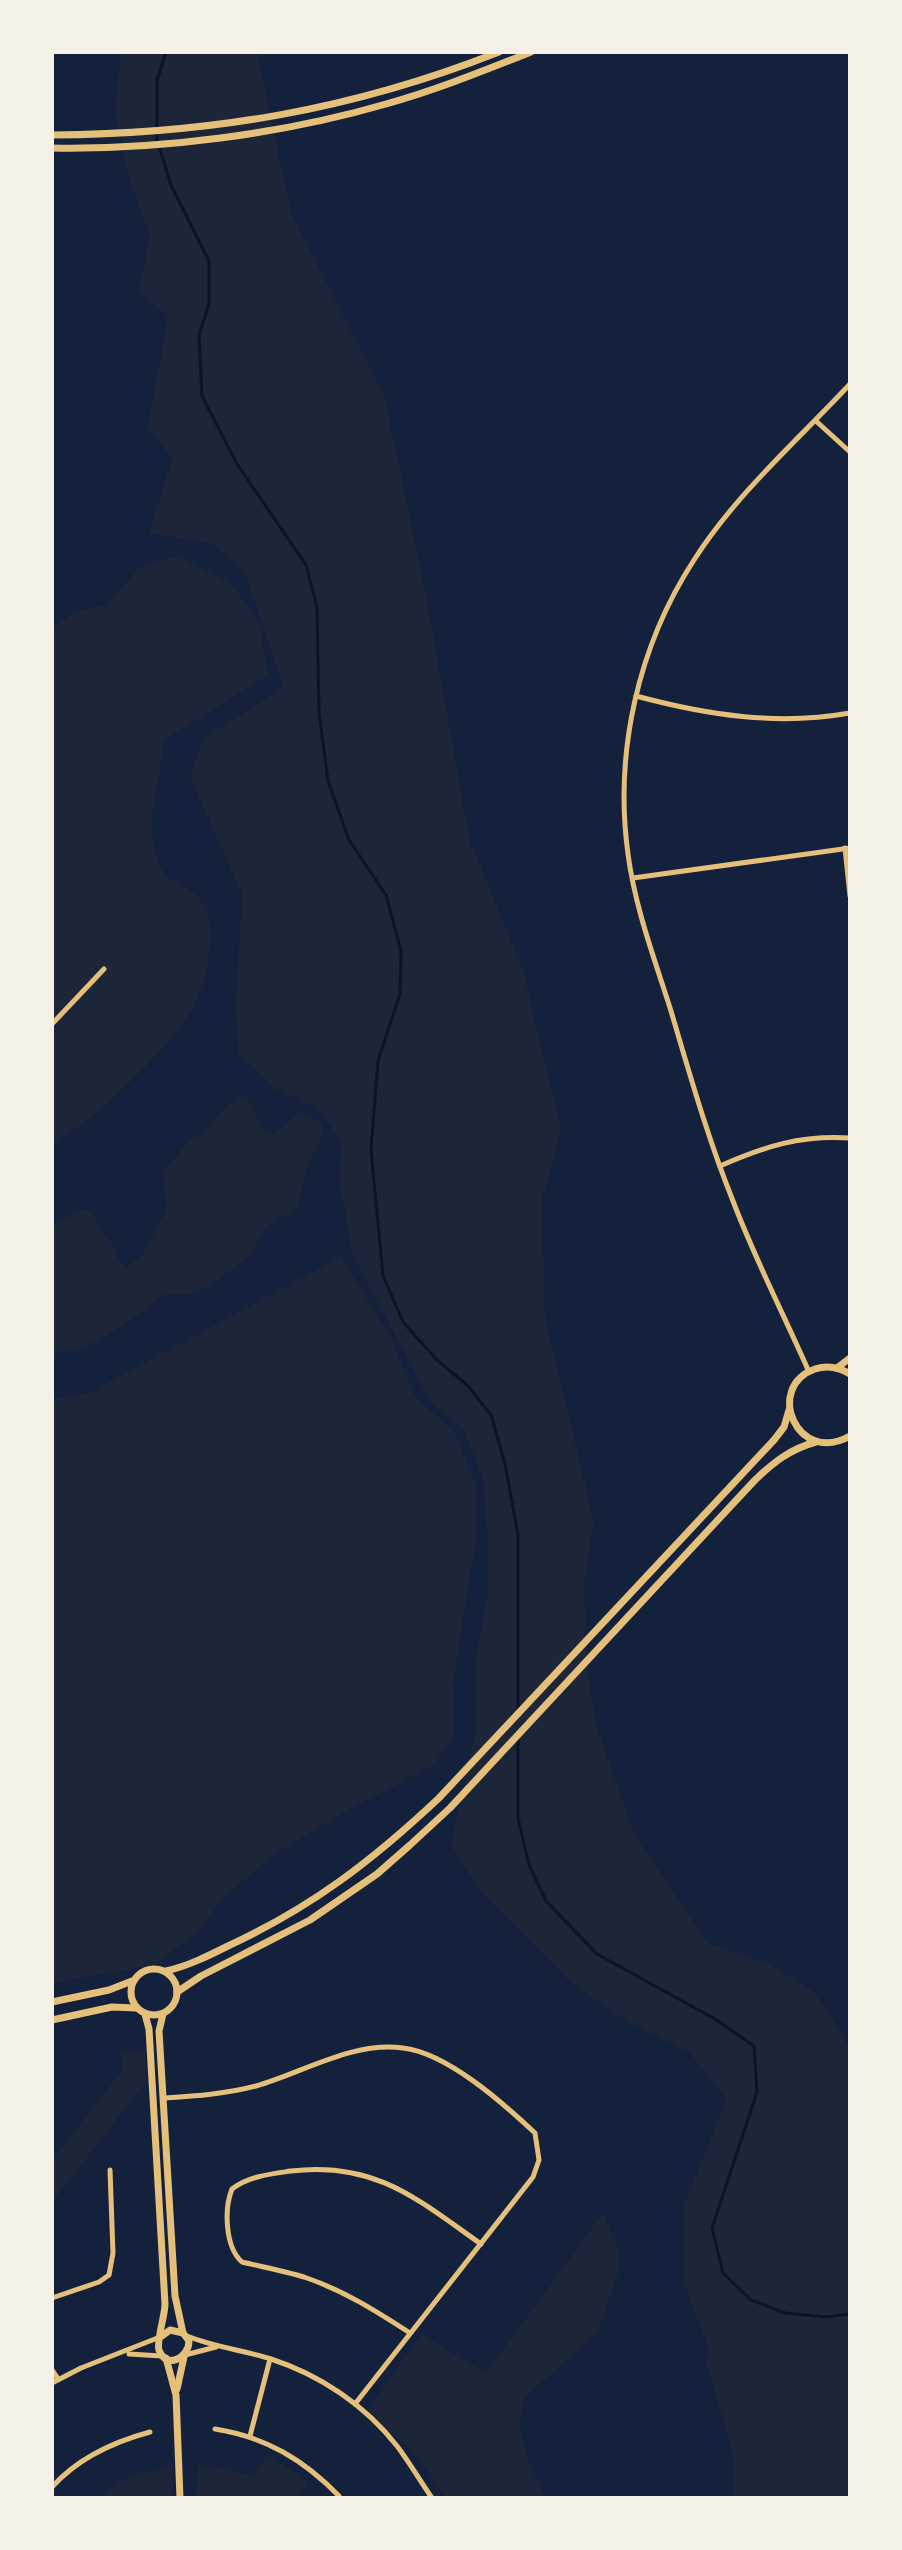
<svg xmlns="http://www.w3.org/2000/svg" width="902" height="2550" font-family="'Noto Sans',sans-serif">
<style>
.green{fill:#1d2539}
.lines{fill:none;stroke-linecap:round;stroke-linejoin:round}
.stream{stroke:#0b132b;stroke-width:3}
.minor{stroke:#e5c07b;stroke-width:5}
.tertiary{stroke:#e5c07b;stroke-width:7}
.secondary{stroke:#e5c07b;stroke-width:7}
</style>
<rect width="100%" height="100%" fill="#14213d"/>
<g class="green">
<path d="M121,52H257L291,213L385,398L425,591L470,841L523,970L561,1130L542,1201L545,1319L594,1521L584,1585L587,1663L595,1720L633,1832L708,1943L771,1965L813,1991L829,2012L850,2049V2498H734V2458L706,2361L710,2353L684,2282V2205L727,2099L688,2051L622,2018L569,1981L481,1892L451,1846L476,1729V1659L488,1592L487,1526L483,1479L464,1429L430,1401L353,1255L340,1185L341,1143L321,1111L274,1088L239,1054L236,1007L242,894L190,776L203,739L284,687L244,571L212,543L149,533L172,459L148,427L168,316L139,292L150,235L129,178L115,110Z"/>
<path d="M177,556L231,583L260,624L268,675L163,741C162,778 144,819 156,856C158,862 164,874 168,878C169,879 177,882 179,883C193,890 207,903 209,919C214,947 205,983 193,1008C177,1040 85,1132 52,1142V628L74,612L107,605L139,568Z"/>
<path d="M245,1096C255,1105 256,1122 266,1133L274,1134L297,1115H307L322,1124L323,1135L306,1170L297,1209L273,1221L265,1229L250,1256L209,1286L189,1294H164C138,1315 114,1334 83,1347C72,1351 62,1351 52,1356V1224L85,1209L92,1212L104,1235L113,1244L118,1259L126,1268L143,1254L167,1209L163,1176L167,1168L189,1140L202,1135L227,1105Z"/>
<path d="M341,1257L390,1336L415,1396L455,1433L476,1485V1537L453,1683L455,1734L433,1766L346,1811L275,1854L223,1898L199,1931L156,1964L52,1983V1399L87,1394Z"/>
<path d="M145,2052L146,2082L52,2202V2161L123,2069L122,2053Z"/>
<path d="M603,2213L619,2249L618,2273L598,2332L524,2398L519,2427L528,2461L546,2498H446L422,2462L368,2410L421,2334L486,2373Z"/>
<path d="M266,2455L295,2472L308,2483L295,2498H196L198,2467L225,2468L254,2477Z"/>
<path d="M172,2466L173,2498H96L125,2479Z"/>
</g>
<g class="lines">
<g class="stream">
<path d="M166,52L157,80V140L171,185L209,261V304L199,335L202,396L237,464L306,565L317,607L319,713L328,781L349,840L386,895L401,951L400,994L378,1061L371,1150L383,1276L403,1322L436,1359L467,1385L491,1415L505,1464L518,1535V1710"/>
<path d="M518,1738V1818L529,1865L546,1901L597,1954L715,2019L754,2046L757,2092L712,2228L723,2273L751,2300L785,2313L826,2317L850,2314"/>
</g>
<g class="minor">
<path d="M816,421L850,452"/>
<path d="M636,696C707,715 777,726 850,713"/>
<path d="M845,848L850,896"/>
<path d="M633,878L850,848"/>
<path d="M52,1024L104,969"/>
<path d="M720,1166C766,1146 800,1135 850,1138"/>
<path d="M809,1372C784,1315 755,1259 733,1201C708,1139 690,1075 671,1011C655,960 635,908 628,854C614,753 638,646 694,560C736,494 797,441 850,384"/>
<path d="M165,2098C196,2096 226,2094 256,2086C302,2073 353,2041 403,2048C447,2053 503,2103 535,2133L539,2160L533,2177L355,2404"/>
<path d="M52,2298L99,2282L109,2275L113,2253L110,2170"/>
<path d="M410,2333C376,2311 343,2290 304,2277C284,2271 263,2267 242,2262C225,2247 224,2209 232,2189C249,2176 271,2174 291,2171C375,2161 417,2199 481,2244"/>
<path d="M187,2336C214,2347 243,2350 271,2359C320,2375 365,2405 397,2446C410,2463 420,2481 432,2498"/>
<path d="M129,2354L162,2356"/>
<path d="M185,2355L216,2347"/>
<path d="M52,2370L58,2379"/>
<path d="M52,2383L81,2368L160,2337"/>
<path d="M215,2429C266,2437 304,2460 339,2496"/>
<path d="M250,2436L270,2359"/>
<path d="M52,2487C78,2458 113,2442 150,2432"/>
</g>
<g class="tertiary">
<path d="M837,1368L850,1358"/>
<path d="M850,1374C839,1367 827,1365 815,1369C764,1387 797,1466 850,1436"/>
<circle cx="154" cy="1992" r="23"/>
<path d="M166,1971C188,1966 208,1956 228,1946C312,1907 372,1861 439,1798L774,1440L784,1427L789,1410"/>
<path d="M177,1992L201,1976L310,1920L377,1874L410,1845L450,1808L755,1480C774,1462 790,1449 816,1442"/>
<path d="M52,2002L109,1990L132,1981"/>
<path d="M145,2014L149,2029L165,2304C165,2316 156,2342 159,2350C166,2370 189,2358 189,2341L183,2333L170,2330L162,2336"/>
<path d="M163,2014L159,2031L175,2296L183,2333"/>
<path d="M52,2020L112,2007L136,2008"/>
<path d="M166,2358L176,2395L180,2498"/>
<path d="M177,2389L184,2357"/>
</g>
<g class="secondary">
<path d="M52,135C210,134 352,110 499,52"/>
<path d="M52,148C159,150 283,134 386,104C436,90 483,71 531,52"/>
</g>
</g>
<rect width="902" height="2550" fill="none" stroke="#f6f1e7" stroke-width="108"/>
</svg>
